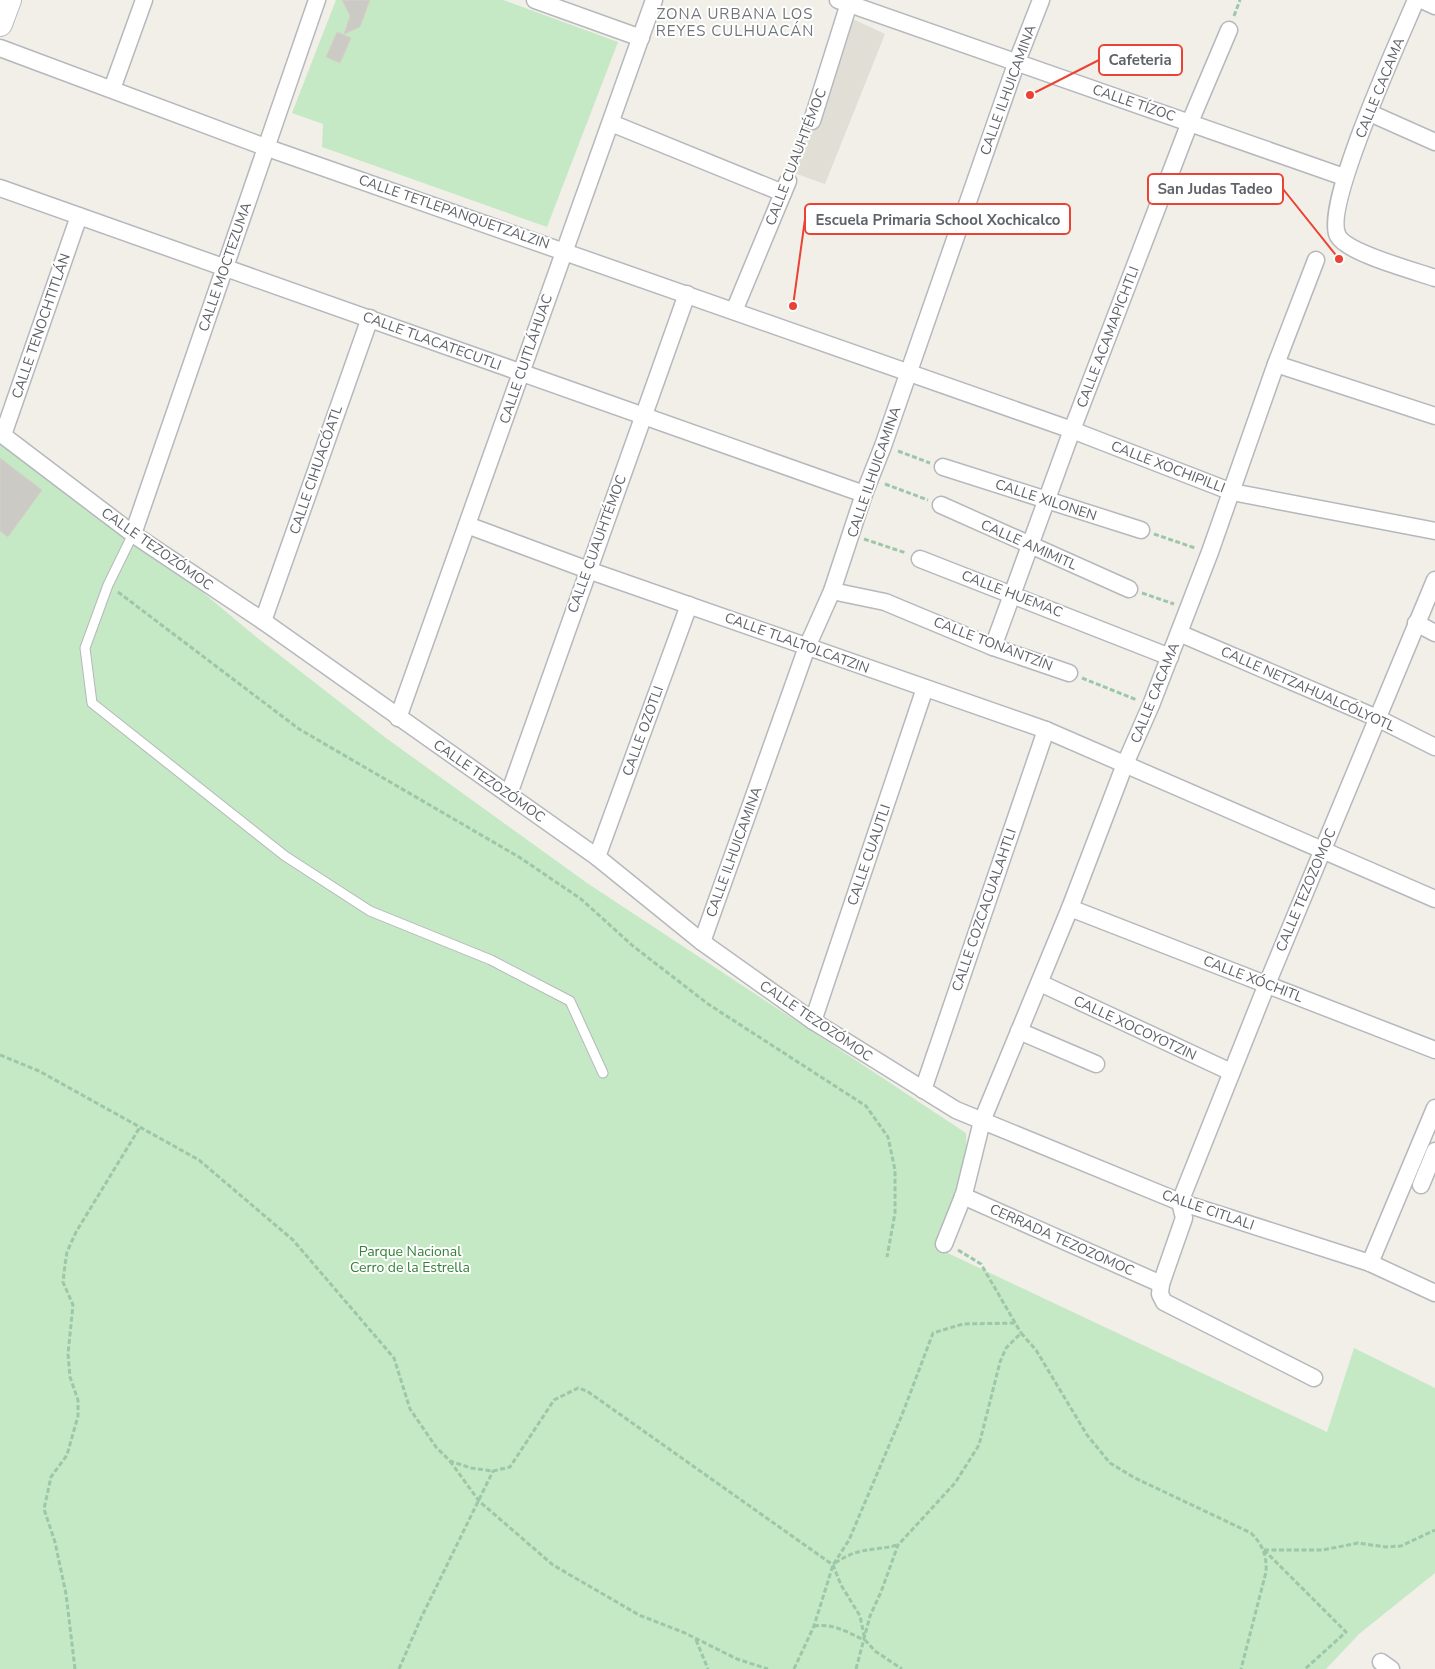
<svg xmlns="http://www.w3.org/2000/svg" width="1435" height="1669" font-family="'Nunito Sans',sans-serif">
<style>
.education{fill:#e1ded6}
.green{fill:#c5e8c5}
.building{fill:#cccac5;stroke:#d6d1c6}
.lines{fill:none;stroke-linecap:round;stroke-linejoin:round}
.lane-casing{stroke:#b5b8bc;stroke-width:11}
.street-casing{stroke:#b5b8bc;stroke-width:19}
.secondary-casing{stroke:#b6babf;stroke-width:26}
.path{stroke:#9cc7a9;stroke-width:3;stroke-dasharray:5 2.5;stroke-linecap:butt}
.lane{stroke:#fff;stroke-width:9}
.street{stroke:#fff;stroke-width:16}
.secondary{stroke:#fff;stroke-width:24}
.labels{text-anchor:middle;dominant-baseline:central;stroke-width:4;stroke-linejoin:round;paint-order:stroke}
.street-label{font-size:14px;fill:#5f6368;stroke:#fff}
.park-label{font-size:14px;fill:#348238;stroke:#fff}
.neighbourhood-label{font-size:15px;letter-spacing:1px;fill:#70757a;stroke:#fff}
.leader{fill:none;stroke:#ea4335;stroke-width:2}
.callout-dot{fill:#ea4335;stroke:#fff;stroke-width:2}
.callout{fill:#fff;stroke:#ea4335;stroke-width:2}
.callout-label{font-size:15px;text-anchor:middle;font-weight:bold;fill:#5f6368}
</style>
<rect width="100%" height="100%" fill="#f1efe8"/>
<path class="education" d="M853,19L885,34L825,184L794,173L815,123Z"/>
<g class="green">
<path d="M336,0H503L618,42L547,227L322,147L323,124L292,113Z"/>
<path d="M0,439L133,534L255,636L386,738L587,883L966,1133L967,1162L937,1248L1327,1432L1354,1348L1435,1388V1573L1359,1634L1326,1669H0Z"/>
</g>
<g class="building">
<path d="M342,0H370L360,27L344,34L350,16Z"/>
<path d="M337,32L351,38L340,63L326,57Z"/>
<path d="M0,458L42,490L8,537L0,531Z"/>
</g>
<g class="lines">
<g class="lane-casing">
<path id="lane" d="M133,534L108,585L85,648L92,703L285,856L370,911L491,960L570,1001L603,1073"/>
</g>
<g class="street-casing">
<g id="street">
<path d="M535,0L641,38"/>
<path d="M838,0L1344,177"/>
<path d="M1416,0C1400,38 1322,207 1338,236C1347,253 1415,271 1435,278"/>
<path d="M1422,0L1435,6"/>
<path d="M0,48L265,147L1072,430L1232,492L1435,531"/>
<path d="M112,89L144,0"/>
<path d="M1370,113L1435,142"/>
<path d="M812,121L850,0"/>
<path d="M611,123L783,193"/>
<path d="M0,188L864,494"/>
<path d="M734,311L788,181"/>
<path d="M1276,364L1435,416"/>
<path d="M0,433L133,534L263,621L597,857L702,942L813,1021L956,1110L1180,1202L1370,1263L1435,1293"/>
<path d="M3,435L79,216"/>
<path d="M943,467L1141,530"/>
<path d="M941,505L1129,589"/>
<path d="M467,525L588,570L1046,730L1435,899"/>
<path d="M133,534L317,0"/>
<path d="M920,559L1170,657"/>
<path d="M832,591L885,602L993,647L1069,673"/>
<path d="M263,621L370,318"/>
<path d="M1416,623L1435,633"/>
<path d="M1179,633L1377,718L1435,747"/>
<path d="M993,647L1072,430L1190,122L1229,30"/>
<path d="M398,718L654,0"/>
<path d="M509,794L687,294"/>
<path d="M597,857L689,605"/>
<path d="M1070,908L1435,1050"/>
<path d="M702,942L807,647L832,591L864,494L883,446L1016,64L1041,0"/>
<path d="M1040,983L1231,1072"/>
<path d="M813,1021L925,688"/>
<path d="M1019,1031L1096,1064"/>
<path d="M923,1090L1046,730"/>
<path d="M1421,1185L1435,1151"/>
<path d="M963,1196L1161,1284"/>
<path d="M944,1244L964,1194L982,1121L1070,908L1125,764L1151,705L1210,552L1276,364L1316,260"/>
<path d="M1370,1263L1435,1108"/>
<path d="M1314,1378L1164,1302L1160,1294L1161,1284L1184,1218L1180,1202L1267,984L1435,580"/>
<path d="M1381,1662L1391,1669"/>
</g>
</g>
<g class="secondary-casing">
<path id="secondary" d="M0,24L9,0"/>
</g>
<g class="path">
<path d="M1234,16L1240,0"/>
<path d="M794,166L806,135"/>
<path d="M898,451L930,463"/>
<path d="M885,484L928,500"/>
<path d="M1154,534L1195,548"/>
<path d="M864,539L906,553"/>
<path d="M118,592L299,729L519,857L581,899L633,946L708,1004L866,1106L888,1137L895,1170V1213L887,1257"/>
<path d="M1142,593L1174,604"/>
<path d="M1082,678L1137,700"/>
<path d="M0,1055L39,1071L199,1160L293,1240L394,1358L410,1409L436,1447L450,1461L471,1468L493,1471L510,1467L554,1400L578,1388L587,1391L833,1565L841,1585L860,1616L865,1640L875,1651L902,1669"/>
<path d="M958,1250L981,1264L1021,1333"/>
<path d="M450,1461L479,1501L553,1565L639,1615L685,1633L737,1659L768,1669"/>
<path d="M1264,1550H1323L1358,1543L1386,1547L1401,1546L1435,1530"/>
<path d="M1264,1550L1346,1632L1305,1669"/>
<path d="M835,1563C861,1546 870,1552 898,1545"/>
<path d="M814,1626C833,1623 847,1632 864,1640"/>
<path d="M696,1640L708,1669"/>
<path d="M75,1669L66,1594L55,1542L44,1509L51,1477L67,1455L78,1416V1400L70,1377L68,1354L73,1305L63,1282L65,1265L67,1252L76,1232L140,1127"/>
<path d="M399,1669L421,1618L493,1471"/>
<path d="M794,1669L814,1626L833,1565L849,1540L902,1415L933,1333L963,1324L1016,1323"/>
<path d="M856,1669L870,1616L881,1592L898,1545L955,1483L979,1445L1000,1362L1006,1348L1021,1333L1036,1350L1087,1435L1110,1463L1135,1478L1251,1533C1263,1545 1267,1556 1266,1572L1241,1669"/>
</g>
<use href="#lane" class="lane"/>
<use href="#street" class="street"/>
<use href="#secondary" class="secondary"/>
</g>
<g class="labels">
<g class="street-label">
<text transform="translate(1380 88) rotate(-68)">CALLE CACAMA</text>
<text transform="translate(1008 90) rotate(-70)">CALLE ILHUICAMINA</text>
<text transform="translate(1134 103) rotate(19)">CALLE TÍZOC</text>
<text transform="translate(796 157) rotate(-69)">CALLE CUAUHTÉMOC</text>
<text transform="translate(454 212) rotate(19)">CALLE TETLEPANQUETZALZIN</text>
<text transform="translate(225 267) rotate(-71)">CALLE MOCTEZUMA</text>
<text transform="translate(41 326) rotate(-71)">CALLE TENOCHTITLÁN</text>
<text transform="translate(1108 337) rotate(-69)">CALLE ACAMAPICHTLI</text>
<text transform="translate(432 341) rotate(20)">CALLE TLACATECUTLI</text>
<text transform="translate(526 359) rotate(-71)">CALLE CUITLÁHUAC</text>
<text transform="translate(1168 467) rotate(21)">CALLE XOCHIPILLI</text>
<text transform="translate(316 470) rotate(-71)">CALLE CIHUACÓATL</text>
<text transform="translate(874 472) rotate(-71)">CALLE ILHUICAMINA</text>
<text transform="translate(1046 500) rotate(18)">CALLE XILONEN</text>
<text transform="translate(597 544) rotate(-70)">CALLE CUAUHTÉMOC</text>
<text transform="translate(1029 545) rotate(24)">CALLE AMIMITL</text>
<text transform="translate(157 549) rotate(35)">CALLE TEZOZÓMOC</text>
<text transform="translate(1012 594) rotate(21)">CALLE HUEMAC</text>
<text transform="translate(797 643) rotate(20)">CALLE TLALTOLCATZIN</text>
<text transform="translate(993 644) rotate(21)">CALLE TONANTZÍN</text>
<text transform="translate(1308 689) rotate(24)">CALLE NETZAHUALCÓLYOTL</text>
<text transform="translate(1155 693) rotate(-68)">CALLE CACAMA</text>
<text transform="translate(643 731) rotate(-70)">CALLE OZOTLI</text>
<text transform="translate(489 781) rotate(35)">CALLE TEZOZÓMOC</text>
<text transform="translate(734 852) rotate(-70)">CALLE ILHUICAMINA</text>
<text transform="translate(869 855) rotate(-71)">CALLE CUAUTLI</text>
<text transform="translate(1306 890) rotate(-67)">CALLE TEZOZOMOC</text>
<text transform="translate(984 910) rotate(-71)">CALLE COZCACUALAHTLI</text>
<text transform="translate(1253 979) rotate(21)">CALLE XÓCHITL</text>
<text transform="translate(816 1021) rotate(34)">CALLE TEZOZÓMOC</text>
<text transform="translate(1135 1028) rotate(25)">CALLE XOCOYOTZIN</text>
<text transform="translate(1208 1210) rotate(19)">CALLE CITLALI</text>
<text transform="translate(1062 1240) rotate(24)">CERRADA TEZOZOMOC</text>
</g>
<g class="park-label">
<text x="410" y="1251">Parque Nacional<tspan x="410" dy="16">Cerro de la Estrella</tspan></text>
</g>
<g class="neighbourhood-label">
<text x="735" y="14">ZONA URBANA LOS<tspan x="735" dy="17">REYES CULHUACÁN</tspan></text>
</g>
</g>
<path class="leader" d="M1030 95L1099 60M1339 259L1283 189M793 306L805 219"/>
<g class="callout-dot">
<circle cx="1030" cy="95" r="5"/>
<circle cx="1339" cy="259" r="5"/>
<circle cx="793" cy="306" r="5"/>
</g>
<g class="callout">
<rect x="1099" y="45" width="83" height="30" rx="5"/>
<rect x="1148" y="174" width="135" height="30" rx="5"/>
<rect x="805" y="204" width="265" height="30" rx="5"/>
</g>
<g class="callout-label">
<text x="1140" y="65">Cafeteria</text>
<text x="1215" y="194">San Judas Tadeo</text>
<text x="938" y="225">Escuela Primaria School Xochicalco</text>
</g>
</svg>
